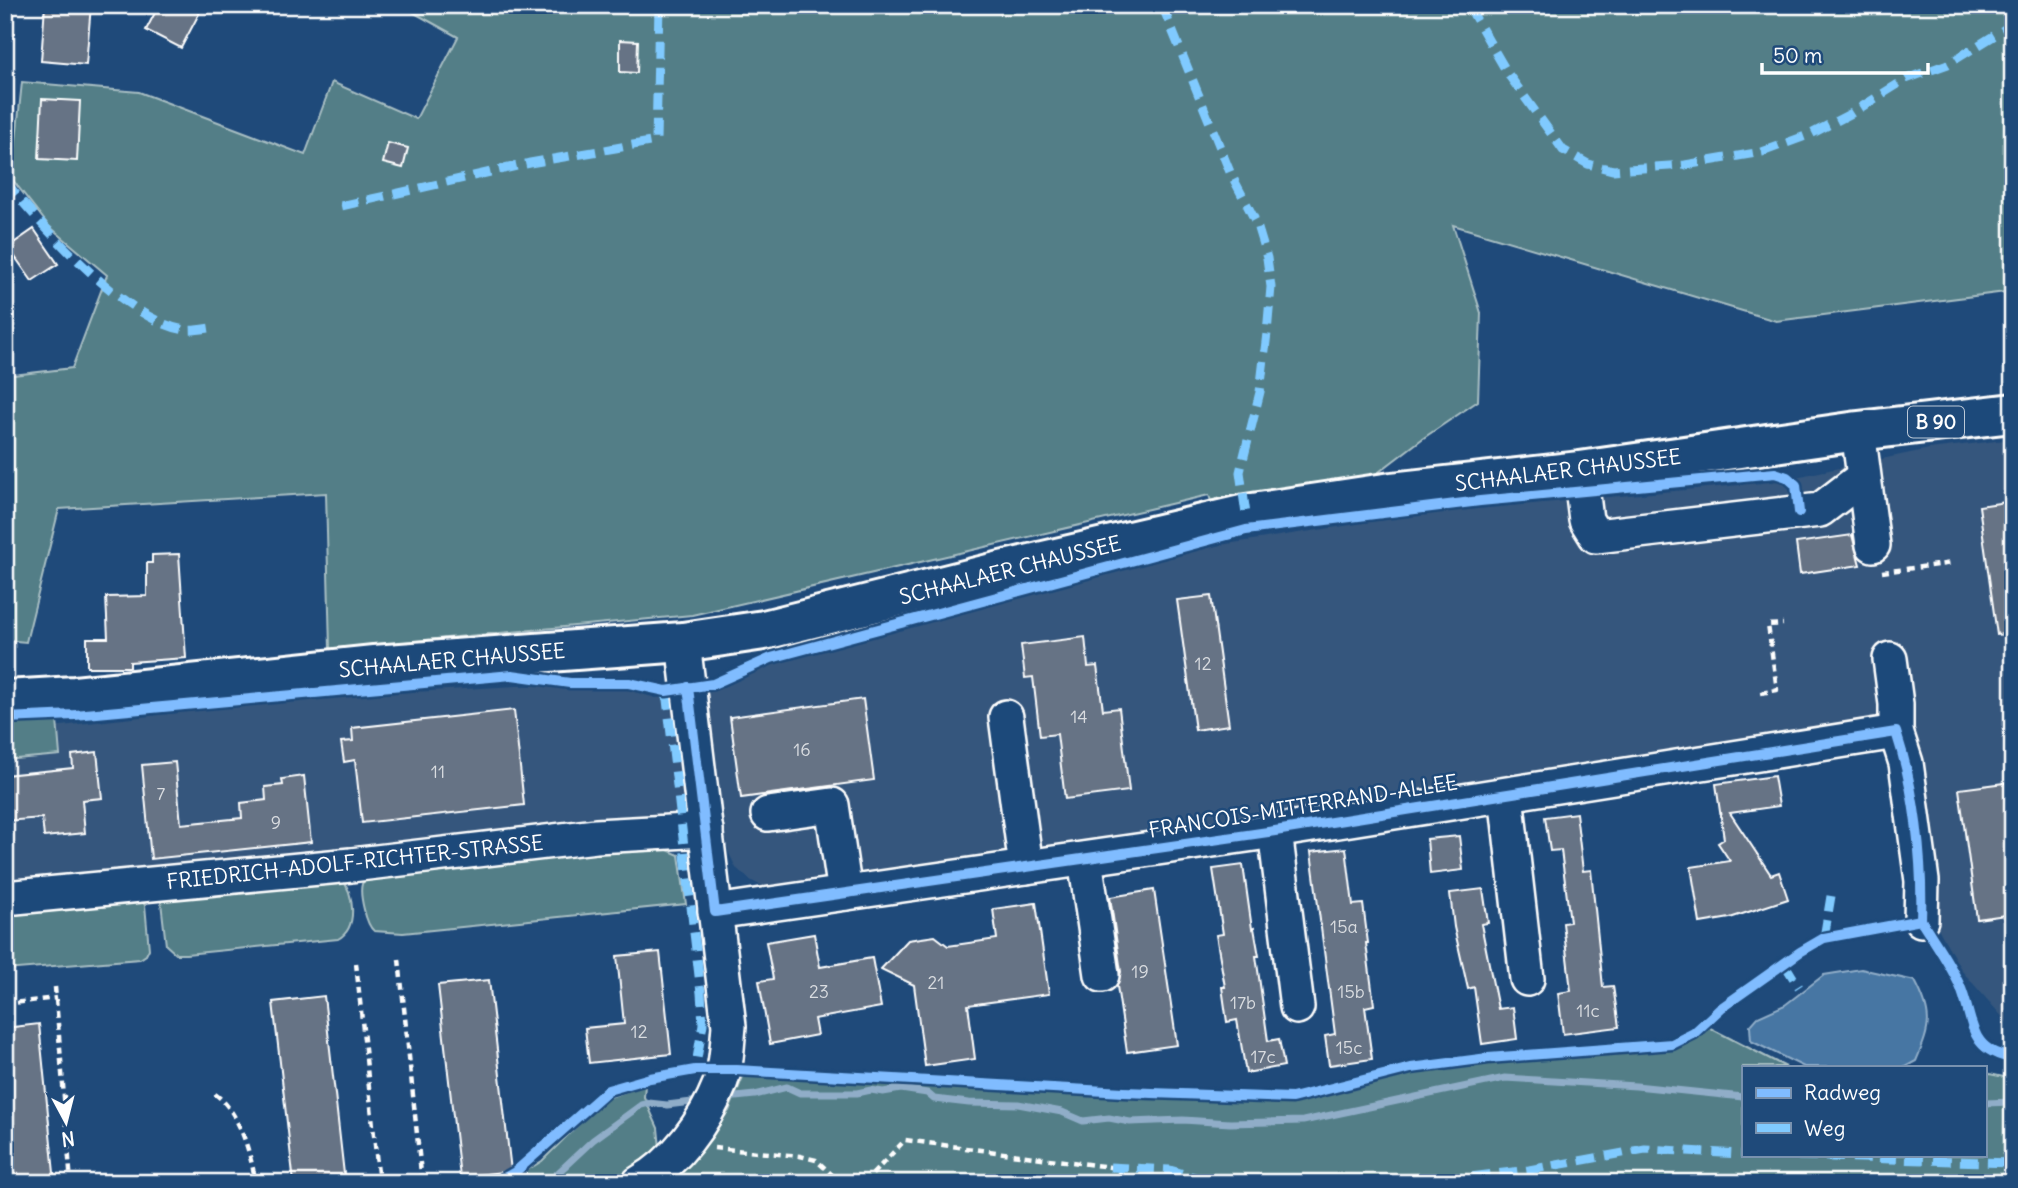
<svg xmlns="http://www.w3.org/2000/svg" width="2018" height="1188" font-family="Delius,sans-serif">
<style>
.built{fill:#34567d}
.green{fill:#527e87;stroke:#a8bec3;stroke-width:2}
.water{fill:#4676a3;stroke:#90adc8;stroke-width:2}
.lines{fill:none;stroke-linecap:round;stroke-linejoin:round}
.stream{stroke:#90adc8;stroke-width:7}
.building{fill:#667385;stroke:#fff;stroke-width:2}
.minor-casing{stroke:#fff;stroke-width:38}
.major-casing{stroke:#fff;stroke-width:44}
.path{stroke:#fff;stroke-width:4.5;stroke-dasharray:7 5;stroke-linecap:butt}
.minor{stroke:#1f4a7a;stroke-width:33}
.major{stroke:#1f4a7a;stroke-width:38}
.quiet{stroke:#80caff;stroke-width:9;stroke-dasharray:18 9;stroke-linecap:butt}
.cycleway-casing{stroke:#1f4a7a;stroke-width:15}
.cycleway{stroke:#80bcff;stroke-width:10}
.labels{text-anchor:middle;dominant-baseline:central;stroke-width:5;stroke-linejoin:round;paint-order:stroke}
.number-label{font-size:18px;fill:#d9dce0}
.shield{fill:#1f4a7a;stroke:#bcc9d7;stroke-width:2}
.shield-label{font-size:19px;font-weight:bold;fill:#fff}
.street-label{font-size:21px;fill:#fff;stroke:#1f4a7a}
</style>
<rect width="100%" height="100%" fill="#1f4a7a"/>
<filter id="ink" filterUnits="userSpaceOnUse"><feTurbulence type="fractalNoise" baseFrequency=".0143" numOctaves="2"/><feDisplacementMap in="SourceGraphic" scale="14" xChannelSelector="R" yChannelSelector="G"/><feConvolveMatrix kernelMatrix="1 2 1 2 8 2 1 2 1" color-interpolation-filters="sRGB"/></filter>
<g filter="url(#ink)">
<path class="built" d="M2013,439V1029L1962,971L1934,921L1912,720L782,892L780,886L764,887L750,880L736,868L728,851L721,808L5,883V728L61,726L311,698L516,686L609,685L656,698L711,692L763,665L790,656L1220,545L1423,514L1772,482L1929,449Z"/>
<g class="green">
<path d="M400,5H2013V291L1776,321L1453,225L1481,313L1478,401L1422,439L1367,481L1213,508L1209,495L692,615L330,649L326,493L59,509L26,642L5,640V376L72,368L107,275L49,226L12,179L22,82L139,92L305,155L332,82L416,119L458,37Z"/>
<path d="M56,708L60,755L5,760V711Z"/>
<path d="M663,848L679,855L686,904L403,933L374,931C366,925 359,894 362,884C363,882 368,876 369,874L582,849Z"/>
<path d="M340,876C354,893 359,927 338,939L186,954H176L166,945L161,902L165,897Z"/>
<path d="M140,899L145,905L149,949L146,955L140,959L5,970V908Z"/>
<path d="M1710,1028L1786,1067H1743V1155H1985V1073L2013,1079V1183H801L796,1174L749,1183H677L678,1176L684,1168L729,1111L747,1067L927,1080L1130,1098H1296L1416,1072L1488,1062L1678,1047Z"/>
<path d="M645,1085L644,1097L658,1128L660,1148L639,1169L616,1183H506L542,1161L604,1099Z"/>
</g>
<path class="water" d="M1861,969L1915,981C1933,1015 1931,1026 1916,1061L1905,1067H1804L1751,1041L1750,1026L1758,1017L1785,1005L1824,975Z"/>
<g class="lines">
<g class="stream">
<path d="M726,1098L755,1095L787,1087L800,1093H857L871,1090L883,1092L901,1089L927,1093L934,1099L969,1103L1018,1104L1062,1112L1083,1121L1109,1118L1130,1122L1183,1120L1230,1123L1303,1121L1505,1078L1636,1086L1743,1097"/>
<path d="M1985,1103L2013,1102"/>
<path d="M547,1183L593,1140L641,1105L649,1103L667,1105L700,1101"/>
</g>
</g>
<g class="building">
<path d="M45,5H91L86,65L41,61Z"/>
<path d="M159,5H188L200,12L181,48L146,30Z"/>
<path d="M620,40L638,41L637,73L620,72Z"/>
<path d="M42,99L80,101L77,161L39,159Z"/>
<path d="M388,143L408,148L403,168L383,163Z"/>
<path d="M34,229L58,264L32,281L8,247Z"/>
<path d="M2013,501V633L1997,635L1979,506Z"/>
<path d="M1852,535L1860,565L1800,574L1796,543Z"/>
<path d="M179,554L186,658L130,662V667H87V638H108L106,597L147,596V563H152V555Z"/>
<path d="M1211,596L1229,725L1195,730L1177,600Z"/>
<path d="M1085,637L1088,667L1097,666L1103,710L1119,708L1129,791L1065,799L1057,734L1040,736L1033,677L1025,678L1021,645Z"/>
<path d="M863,699L874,780L741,798L730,717Z"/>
<path d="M514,710L524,805L362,823L355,760L344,762L341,742L353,741L352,728Z"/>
<path d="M97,752L102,798L82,800L85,833L44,837L42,818L5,821V775L73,768L72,755Z"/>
<path d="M175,762L181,824L242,818L241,803L266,800L265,787L283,785L282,779L304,776L311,842L151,859L142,765Z"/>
<path d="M1774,776L1779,806L1730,813L1771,875L1779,872L1788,899L1730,918L1700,923L1691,867L1730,861L1718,843L1724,839L1716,784Z"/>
<path d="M2013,782V914L1977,919L1959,789Z"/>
<path d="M1576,813L1583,871L1591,870L1603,987L1613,986L1619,1027L1563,1034L1558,993L1571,991L1563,923L1570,922L1561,850L1550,851L1545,817Z"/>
<path d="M1459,836L1463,870L1430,874L1427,839Z"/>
<path d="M1346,848L1353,905L1363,904L1368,943H1366L1374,1005L1365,1007L1372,1059L1329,1065L1325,1036L1335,1034L1311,852Z"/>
<path d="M1243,865L1252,929L1254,928L1259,956H1256L1268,1041L1279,1039L1284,1066L1246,1073L1237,1020L1227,1022L1222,987H1225L1216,935L1223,934L1213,869Z"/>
<path d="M1483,889L1488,923L1481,924L1498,1009L1513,1007L1517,1039L1482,1044L1474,987L1468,989L1454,927L1450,893Z"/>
<path d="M1154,890L1177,1045L1127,1052L1117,986L1121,972L1110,897Z"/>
<path d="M1036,903L1049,994L968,1005L975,1059L925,1066L914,985L881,969L908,940L935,936L948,946L997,939L993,909Z"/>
<path d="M814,934L820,967L872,958L881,1007L814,1019L817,1035L770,1044L759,981L773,979L766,942Z"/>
<path d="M660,952L671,1054L589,1063L585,1028L624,1024L617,956Z"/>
<path d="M489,980L511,1171L460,1177L438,985Z"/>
<path d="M324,996L345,1183H294L273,1002Z"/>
<path d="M39,1024L55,1183H5V1028Z"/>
</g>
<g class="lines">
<g class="minor-casing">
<g id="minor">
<path d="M1858,431L1873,545"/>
<path d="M1580,471L1586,520L1596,536L1820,510L1863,477"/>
<path d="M1890,659L1896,704V732L1906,763L1922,881L1921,920"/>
<path d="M1006,717L1026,867"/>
<path d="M1506,795L1527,979"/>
<path d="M768,814L832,805L845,893"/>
<path d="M1275,831L1297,1007"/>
<path d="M1085,859L1102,975"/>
<path d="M5,898L351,865L596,836L706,830"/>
<path d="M715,912L1275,831L1896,732"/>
<path d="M639,1183C675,1163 705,1122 720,1084C727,1066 727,1045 729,1026L683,642"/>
</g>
</g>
<g class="major-casing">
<path id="major" d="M5,700L75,696L374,665L683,642L764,630L1001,571L1246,514L1392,492L1580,471L1858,431L2013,413"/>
</g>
<g class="path">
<path d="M1882,572L1953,563"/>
<path d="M1761,693L1777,690L1768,625L1783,624"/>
<path d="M399,959L422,1183"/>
<path d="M356,963L379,1183"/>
<path d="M55,987L71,1183"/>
<path d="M5,1004L56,998"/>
<path d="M215,1094C240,1112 250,1153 256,1183"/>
<path d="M714,1148L800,1156L816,1160L841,1183"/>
<path d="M864,1183L905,1140L1110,1167L1134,1183"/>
</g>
<use href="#minor" class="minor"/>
<use href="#major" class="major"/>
<g class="quiet">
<path d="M1162,5L1230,172L1256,222L1267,258L1271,287L1267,333L1260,392L1240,472L1246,514"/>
<path d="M1468,5L1508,74L1563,150L1588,164L1613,170L1685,165L1762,152L1811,134L1852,113L1906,79L1948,64L2013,24"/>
<path d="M5,181C42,226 126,321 185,330C195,331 207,328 217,327"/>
<path d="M341,206L530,163L656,141L659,5"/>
<path d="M666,691L701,993L703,1024L695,1070"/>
<path d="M1824,938L1831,896"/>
<path d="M1784,963L1799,987"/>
<path d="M1771,1155L2013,1163"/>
<path d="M1110,1167L1170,1170L1214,1183"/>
<path d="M1419,1183L1529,1170L1645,1149L1743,1154"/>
</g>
<g class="cycleway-casing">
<g id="cycleway">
<path d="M688,687L715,912L1275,831L1896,732C1915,790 1923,860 1921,920"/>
<path d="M5,718L75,715L512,675L570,683H629L666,691L713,684L771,658L1246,530L1480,501L1775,473L1787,477L1796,485L1799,512"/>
<path d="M1921,920C1934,941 1950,963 1960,986C1974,1019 1967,1051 2013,1058"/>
<path d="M496,1183L515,1172L608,1090L650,1078L695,1070H737L1124,1092L1292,1098L1411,1068L1488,1058L1672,1044L1694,1033L1721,1008L1800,952L1824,938L1921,920"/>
</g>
</g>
<use href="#cycleway" class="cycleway"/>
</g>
</g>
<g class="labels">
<g class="number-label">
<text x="1203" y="663">12</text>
<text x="1079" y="716">14</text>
<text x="802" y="749">16</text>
<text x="438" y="771">11</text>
<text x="161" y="793">7</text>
<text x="276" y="822">9</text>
<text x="1344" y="926">15a</text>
<text x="1140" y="971">19</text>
<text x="936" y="982">21</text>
<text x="819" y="991">23</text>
<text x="1351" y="991">15b</text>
<text x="1243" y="1002">17b</text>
<text x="1588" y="1010">11c</text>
<text x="639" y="1031">12</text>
<text x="1349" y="1047">15c</text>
<text x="1263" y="1056">17c</text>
</g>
<rect class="shield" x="1908" y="406.5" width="56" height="31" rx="5"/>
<g class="shield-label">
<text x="1936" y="422">B 90</text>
</g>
<g class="street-label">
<text transform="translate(1568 470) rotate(-7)">SCHAALAER CHAUSSEE</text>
<text transform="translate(1010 570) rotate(-14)">SCHAALAER CHAUSSEE</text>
<text transform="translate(452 660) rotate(-5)">SCHAALAER CHAUSSEE</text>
<text transform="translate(1303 806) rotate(-9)">FRANCOIS-MITTERRAND-ALLEE</text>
<text transform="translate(355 862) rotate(-6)">FRIEDRICH-ADOLF-RICHTER-STRASSE</text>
</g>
</g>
<rect width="2018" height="1188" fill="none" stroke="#1f4a7a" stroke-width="28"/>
<rect x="14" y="14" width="1990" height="1160" fill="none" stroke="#fff" stroke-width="2.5" filter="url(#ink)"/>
<rect x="1742" y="1066" width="245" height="91" fill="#1f4a7a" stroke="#7992af" stroke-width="2"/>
<rect x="1756" y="1088" width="35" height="10" fill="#80bcff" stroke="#7992af" stroke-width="2"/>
<text x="1804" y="1100" font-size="21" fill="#ffffff">Radweg</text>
<rect x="1756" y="1123" width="35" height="10" fill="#80caff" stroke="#7992af" stroke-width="2"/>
<text x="1804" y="1136" font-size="21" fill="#ffffff">Weg</text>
<g transform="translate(66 1122) rotate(173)" stroke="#1f4a7a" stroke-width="5" paint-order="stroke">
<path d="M0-5L12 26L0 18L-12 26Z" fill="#ffffff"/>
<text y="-10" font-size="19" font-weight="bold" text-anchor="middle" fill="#ffffff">N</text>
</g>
<path d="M1762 63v10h166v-10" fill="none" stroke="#ffffff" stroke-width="3.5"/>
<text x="1773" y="63" font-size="21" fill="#ffffff" stroke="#1f4a7a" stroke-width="5" paint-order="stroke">50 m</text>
</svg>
